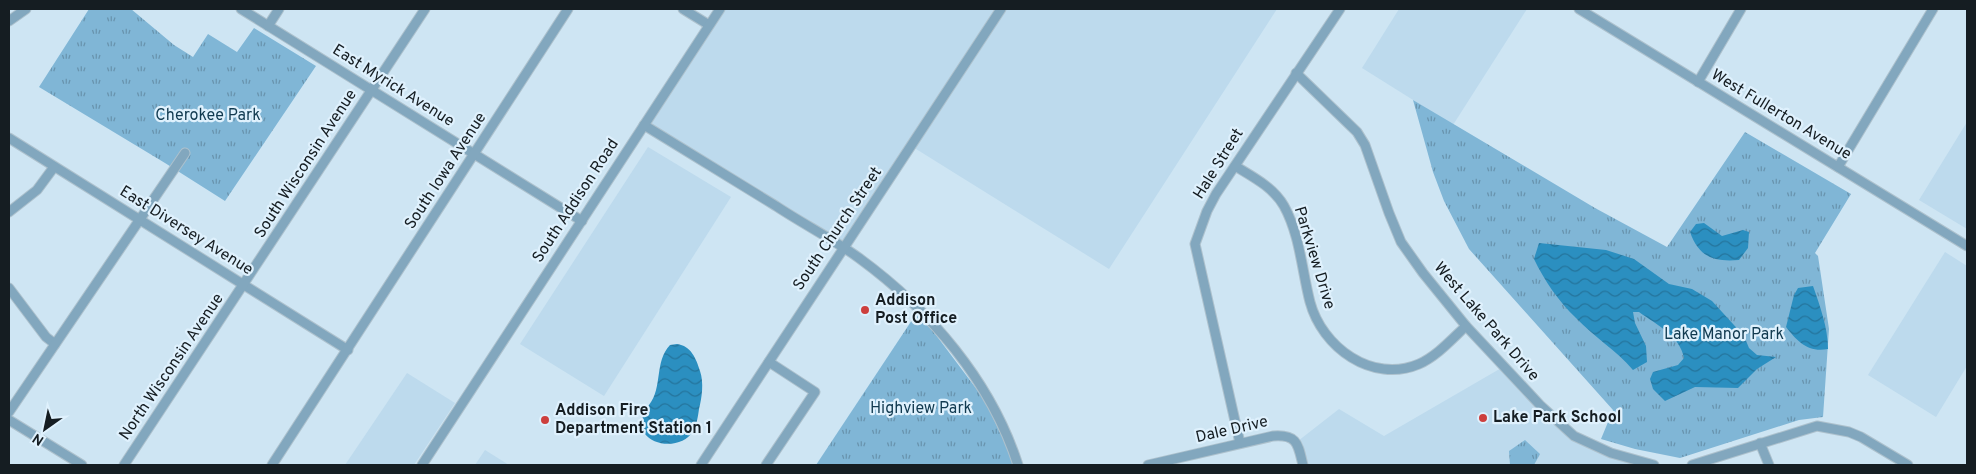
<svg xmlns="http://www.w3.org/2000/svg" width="1976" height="474" font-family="Overpass,sans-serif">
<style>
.built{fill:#bddaed}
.park{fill:url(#park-tufts)}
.water{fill:url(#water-waves)}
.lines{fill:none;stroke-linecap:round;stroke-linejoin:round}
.minor-casing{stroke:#adc1cd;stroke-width:11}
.minor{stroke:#82a7be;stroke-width:9}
.poi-dot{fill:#cd3f3d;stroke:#dff1fd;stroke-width:2}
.labels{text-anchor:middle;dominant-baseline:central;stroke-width:4.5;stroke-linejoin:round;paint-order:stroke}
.street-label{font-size:16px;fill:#151d22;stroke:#dff1fd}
.park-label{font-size:16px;fill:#113a50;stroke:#dff1fd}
.poi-label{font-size:16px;font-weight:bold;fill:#151d22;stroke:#dff1fd;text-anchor:start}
</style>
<defs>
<pattern id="park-tufts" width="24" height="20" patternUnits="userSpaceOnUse" patternTransform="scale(1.25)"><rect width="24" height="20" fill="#80b6d6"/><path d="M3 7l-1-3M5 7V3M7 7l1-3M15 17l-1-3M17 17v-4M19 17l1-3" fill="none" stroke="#6893ad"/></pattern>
<pattern id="water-waves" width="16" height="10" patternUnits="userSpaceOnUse" patternTransform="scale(1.25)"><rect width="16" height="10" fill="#2b8fc0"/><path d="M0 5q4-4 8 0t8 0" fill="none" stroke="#24749c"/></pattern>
</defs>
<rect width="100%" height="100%" fill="#cee5f3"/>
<g class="built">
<path d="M724,9H1277L1109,269L908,144L843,244L649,124Z"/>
<path d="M1399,9H1527L1453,125L1362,68Z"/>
<path d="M1967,122V229L1919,200Z"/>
<path d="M648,147L731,197L604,396L520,344Z"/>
<path d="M1945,252L1967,266V366L1936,417L1868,375Z"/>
<path d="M1503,367L1559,428L1632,461V465H1304L1298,441L1339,409L1384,436Z"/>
<path d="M407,373L455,403L414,465H345Z"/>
<path d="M485,450L509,465H475Z"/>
</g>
<g class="park">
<path d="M89,9H131L174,45L193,57L208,34L237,52L254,28L316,66L225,201L165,163L39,87Z"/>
<path d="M1413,100L1595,208L1667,247L1745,132L1851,194L1815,253L1818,256L1829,329L1823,417L1799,420L1680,458L1635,449L1601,439L1613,410L1469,249L1444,201L1433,172Z"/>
<path d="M918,311L984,399L1011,455L1014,465H816Z"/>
<path d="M1525,440L1540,454L1534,465H1510L1509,451Z"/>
</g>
<g class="water">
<path d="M1704,223L1722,236L1743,230L1749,232L1748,248L1739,260C1713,262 1699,257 1690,232L1696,224Z"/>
<path d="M1539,243L1606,250L1634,259L1669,284L1692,289L1712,301L1744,336L1749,348L1757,355L1776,357L1757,369L1738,388L1695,387L1665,401L1653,389L1650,379L1653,372L1678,365L1684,358C1680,336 1657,325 1639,312H1633L1635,323L1646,346L1647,362L1633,370C1616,350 1594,337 1576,318C1559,302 1544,280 1534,259Z"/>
<path d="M1813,286C1820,306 1828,328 1828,349C1808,353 1797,341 1786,327L1794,295L1798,288Z"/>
<path d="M677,344C691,346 696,358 700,371C704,383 702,397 699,409C698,416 697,424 693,431C679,456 622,443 649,405C663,387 654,362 670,345Z"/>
</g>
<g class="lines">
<g class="minor-casing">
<g id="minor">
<path d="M241,9L582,221"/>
<path d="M683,9L709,25"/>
<path d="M1579,9L1967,246"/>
<path d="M9,21L26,9"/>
<path d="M268,26L279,9"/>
<path d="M1296,73L1357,132L1365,145L1389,213L1401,242L1423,273L1466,326L1540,405L1574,436L1611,453L1654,465"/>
<path d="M1698,82L1741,9"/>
<path d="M644,125C688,152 732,179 776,206C803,224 833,239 859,258C930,310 991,381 1018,465"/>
<path d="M9,138L348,350"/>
<path d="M1235,166C1253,177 1273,187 1284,206C1300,235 1302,271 1310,302C1322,347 1372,384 1419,364C1437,356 1452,339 1466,326"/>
<path d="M1838,167L1933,9"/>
<path d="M9,212L37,190L54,167"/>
<path d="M9,288L46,337L55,344"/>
<path d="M9,412L185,153"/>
<path d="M9,420L82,465"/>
<path d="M1240,443L1195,244L1207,211L1216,194L1340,9"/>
<path d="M1760,443L1769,465"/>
<path d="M124,465L425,9"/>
<path d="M272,465L568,9"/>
<path d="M422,465L720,9"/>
<path d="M701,465L1001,9"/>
<path d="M766,465L815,392L769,362"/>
<path d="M1148,465L1273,436C1298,434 1298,445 1303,465"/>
<path d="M1692,465L1817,426L1849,432L1861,437L1908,465"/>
</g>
</g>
<use href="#minor" class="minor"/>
</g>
<g class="poi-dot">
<circle cx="865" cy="310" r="5"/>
<circle cx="1483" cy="418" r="5"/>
<circle cx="545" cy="420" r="5"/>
</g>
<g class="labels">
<g class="street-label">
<text transform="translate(393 86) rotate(32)">East Myrick Avenue</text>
<text transform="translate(1781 115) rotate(31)">West Fullerton Avenue</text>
<text transform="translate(306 164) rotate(-57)">South Wisconsin Avenue</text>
<text transform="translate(1219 164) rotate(-58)">Hale Street</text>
<text transform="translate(446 171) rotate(-57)">South Iowa Avenue</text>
<text transform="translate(576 201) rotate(-57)">South Addison Road</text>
<text transform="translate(838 229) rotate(-56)">South Church Street</text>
<text transform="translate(186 231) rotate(32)">East Diversey Avenue</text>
<text transform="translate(1314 258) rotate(73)">Parkview Drive</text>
<text transform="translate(1486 322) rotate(49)">West Lake Park Drive</text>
<text transform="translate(172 367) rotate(-56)">North Wisconsin Avenue</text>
<text transform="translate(1232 430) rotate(-13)">Dale Drive</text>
</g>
<g class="park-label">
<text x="208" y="116">Cherokee Park</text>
<text x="1724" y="335">Lake Manor Park</text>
<text x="921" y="409">Highview Park</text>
</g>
<g class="poi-label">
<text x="875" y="301">Addison<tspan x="875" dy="18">Post Office</tspan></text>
<text x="555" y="411">Addison Fire<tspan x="555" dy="18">Department Station 1</tspan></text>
<text x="1493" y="418">Lake Park School</text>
</g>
</g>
<rect width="1976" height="474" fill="none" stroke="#151d22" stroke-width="20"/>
<g transform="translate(45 429) rotate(213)" stroke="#dff1fd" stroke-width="4" paint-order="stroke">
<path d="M0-4L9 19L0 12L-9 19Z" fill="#151d22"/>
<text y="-8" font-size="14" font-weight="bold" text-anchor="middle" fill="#151d22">N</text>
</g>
</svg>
